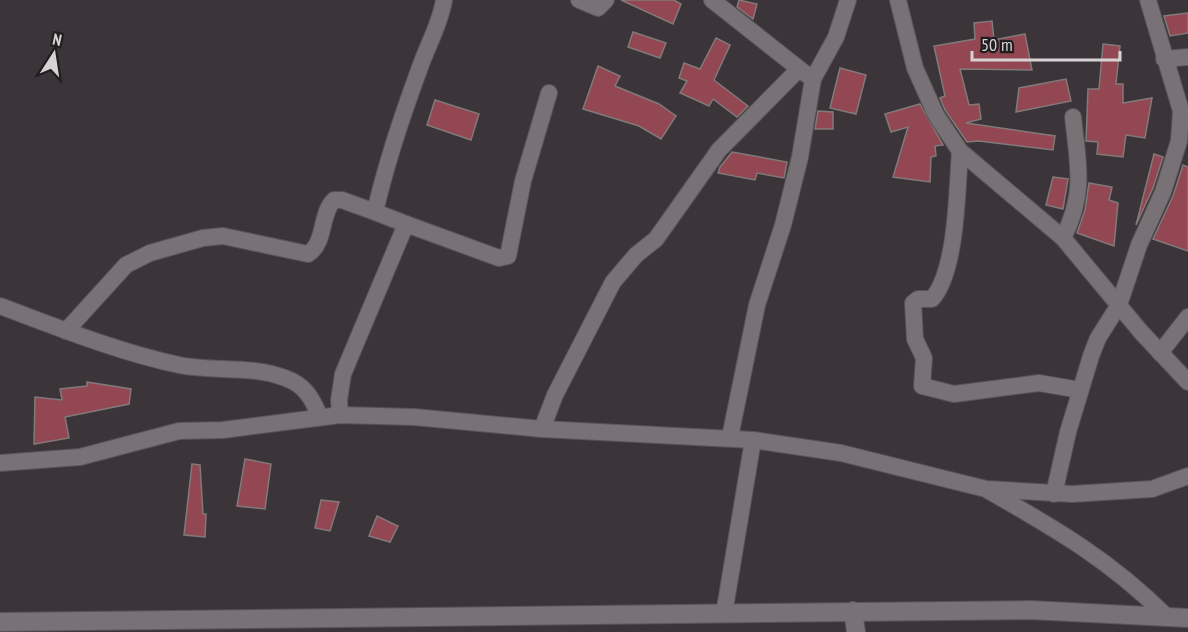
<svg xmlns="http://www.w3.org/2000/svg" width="1188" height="632" font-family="'PT Sans Narrow',sans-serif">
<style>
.building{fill:#934752;stroke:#82797a;stroke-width:1.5}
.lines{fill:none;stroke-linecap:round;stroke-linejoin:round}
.minor-casing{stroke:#585456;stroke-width:18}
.tertiary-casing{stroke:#585456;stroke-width:20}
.minor{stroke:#787175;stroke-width:16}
.tertiary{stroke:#787175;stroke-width:18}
</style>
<rect width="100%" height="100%" fill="#3b3539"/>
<g class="building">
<path d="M621,0H674L681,4L673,24Z"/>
<path d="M739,0L757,4L753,19L737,7Z"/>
<path d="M1188,13V33L1170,36L1164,16Z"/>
<path d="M992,21L994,40L1025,34L1032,70L960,69L969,105L979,104L981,119L966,123L1055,136L1053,150L979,141L967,142L945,110L940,98L945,96L934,46L975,39L974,23Z"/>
<path d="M633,32L666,43L660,58L628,47Z"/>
<path d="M716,38L730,45L714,80L748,106L737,117L713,99L709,106L680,93L687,81L679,78L684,63L700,69Z"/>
<path d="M1103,44L1120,46L1116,84H1123V103L1152,98L1145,138L1126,135L1123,157L1097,154L1098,142L1086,141L1088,89H1099Z"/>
<path d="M598,66L620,76L615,86L659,104L676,116L661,139L639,126L583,109Z"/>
<path d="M840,68L866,75L856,114L830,108Z"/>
<path d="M1066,79L1071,101L1016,112L1019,88Z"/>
<path d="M435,100L479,114L471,140L427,125Z"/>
<path d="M920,104L943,145L935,146L936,156L931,157L930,182L893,177L908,127L891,132L885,114Z"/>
<path d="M818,111L833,112V129H815Z"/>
<path d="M732,152L787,162L784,178L757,173L755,180L718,173L720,167Z"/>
<path d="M1154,154L1163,157L1153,188L1136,225Z"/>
<path d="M1183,165L1188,167V251L1153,239L1173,196Z"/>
<path d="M1053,177L1068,179L1063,209L1046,205Z"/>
<path d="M1089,183L1112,187L1109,200L1118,203L1114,246L1077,233L1085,210Z"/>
<path d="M87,382L131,389L129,404L65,417L69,438L34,444L35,397L62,400L60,389L87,386Z"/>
<path d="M245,459L271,464L265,509L237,506Z"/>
<path d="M192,464L200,465L203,514H206L205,537L184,535Z"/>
<path d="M321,500L339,502L330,531L315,528Z"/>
<path d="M377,516L398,526L390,542L369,536Z"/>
</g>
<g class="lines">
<g class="minor-casing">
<g id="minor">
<path d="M579,0L598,8L606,0"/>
<path d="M712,0L807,75"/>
<path d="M898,0L915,68L936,115L960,151L1063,238L1141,332L1188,382"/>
<path d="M1164,59L1188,57"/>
<path d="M960,151C957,189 957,271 932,299H918L913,303L915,339L924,358L922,386L954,394L1039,383L1080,390"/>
<path d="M406,224L375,212C386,164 402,116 419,70C427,46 440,25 444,0"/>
<path d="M1063,238C1086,193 1078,164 1073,117"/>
<path d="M0,306C59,328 118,352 179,365C213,372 252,365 285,378C305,385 312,398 320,417"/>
<path d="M66,331L126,265L150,253L203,238L223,236L308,254C326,243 320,213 334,200H342L375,212"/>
<path d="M1160,353L1188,317"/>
<path d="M340,415L339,400L343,374L406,224L499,258L508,256L523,181L549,93"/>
<path d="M542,429L555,395L613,282L636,255L656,239L719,150L799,69"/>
<path d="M730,437L757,305L783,225L800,157L813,79L836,37L848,0"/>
<path d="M0,463L80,457L179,431L223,430L340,415L414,417L542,429L753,440L841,453L986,489L1072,494L1152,489L1188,476"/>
<path d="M989,491C1056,529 1111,561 1166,616"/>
<path d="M1054,494L1068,432L1091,356L1098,338L1119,305L1139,245L1163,192L1179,141L1181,111L1148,0"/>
<path d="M724,614L753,440"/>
</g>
</g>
<g class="tertiary-casing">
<g id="tertiary">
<path d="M853,611L856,632"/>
<path d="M0,622L1030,610L1188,618"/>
</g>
</g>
<use href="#minor" class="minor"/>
<use href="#tertiary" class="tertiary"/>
</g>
<g transform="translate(54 54) rotate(12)" stroke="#211e20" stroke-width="4.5" paint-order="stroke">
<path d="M0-4.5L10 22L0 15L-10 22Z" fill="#d7d3d5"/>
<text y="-9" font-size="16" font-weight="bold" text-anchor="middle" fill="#d7d3d5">N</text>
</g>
<path d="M972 51v9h148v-9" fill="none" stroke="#d7d3d5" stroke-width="3"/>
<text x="981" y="51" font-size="18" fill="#d7d3d5" stroke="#211e20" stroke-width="4.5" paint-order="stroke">50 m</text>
</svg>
